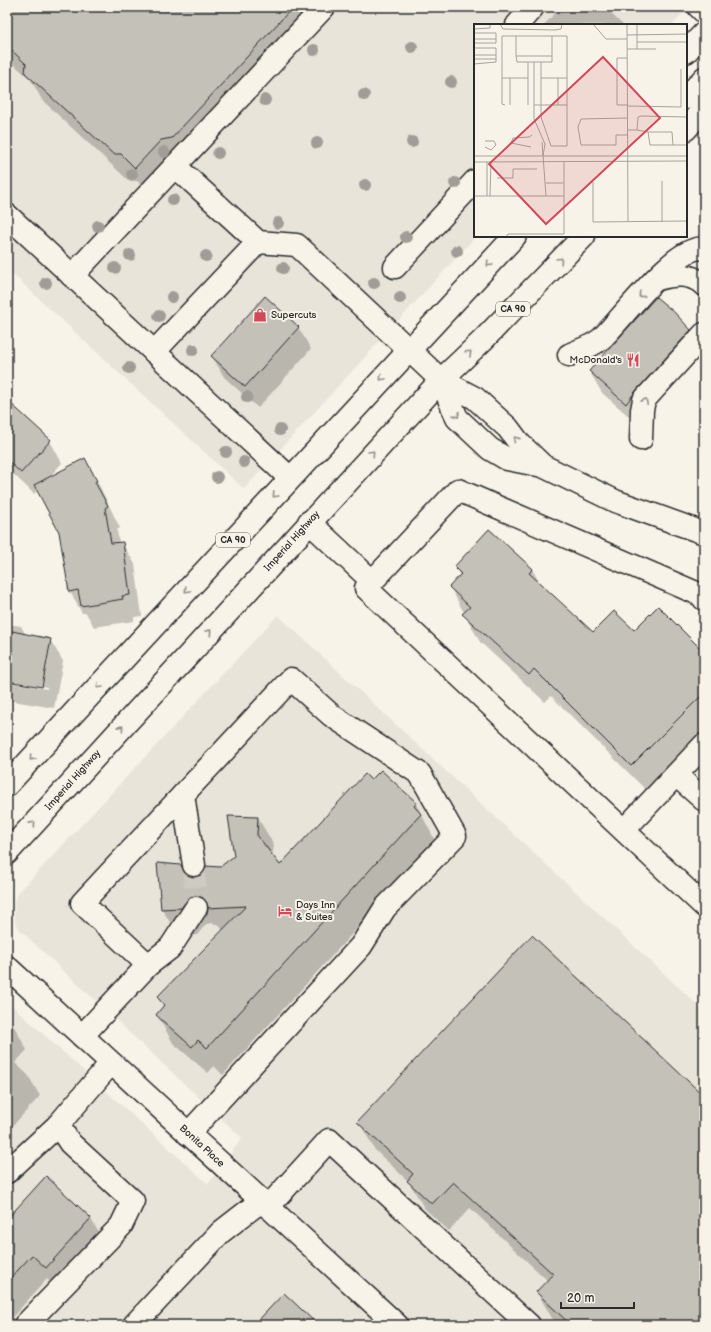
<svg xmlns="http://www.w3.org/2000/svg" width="711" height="1332" font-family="'Balsamiq Sans',sans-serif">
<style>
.built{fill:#e8e4da}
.shadow{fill:#0003}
.building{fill:#c4c1b9;stroke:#2b2b2b}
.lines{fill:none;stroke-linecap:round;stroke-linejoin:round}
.minor-tunnel{stroke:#cecbc2;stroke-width:22;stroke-dasharray:22 11;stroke-linecap:butt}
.minor-casing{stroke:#2b2b2b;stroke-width:25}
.major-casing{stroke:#2b2b2b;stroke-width:25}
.minor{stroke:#f7f3e8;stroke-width:22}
.major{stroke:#f7f3e8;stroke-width:22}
.tree{fill:#9f9d96}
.oneway{stroke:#918f8a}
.labels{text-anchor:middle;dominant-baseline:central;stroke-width:4;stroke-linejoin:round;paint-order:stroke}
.shield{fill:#f7f3e8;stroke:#686764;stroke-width:1}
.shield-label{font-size:9px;font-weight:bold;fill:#2b2b2b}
.poi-label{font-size:10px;fill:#2b2b2b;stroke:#f7f3e8;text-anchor:start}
.street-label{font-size:10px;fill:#2b2b2b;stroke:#f7f3e8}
.inset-road{fill:none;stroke:#a5a39c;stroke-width:1}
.view{fill:#d1495b;fill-opacity:0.15;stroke:#d1495b;stroke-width:2}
.inset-edge{fill:none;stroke:#2b2b2b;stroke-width:2}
</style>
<rect width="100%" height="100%" fill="#f7f3e8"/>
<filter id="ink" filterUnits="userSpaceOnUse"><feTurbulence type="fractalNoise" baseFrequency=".025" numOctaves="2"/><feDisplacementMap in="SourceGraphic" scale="8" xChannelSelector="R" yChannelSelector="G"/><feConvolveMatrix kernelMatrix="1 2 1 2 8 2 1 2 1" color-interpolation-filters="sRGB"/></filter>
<g filter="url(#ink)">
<g class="built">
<path d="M7,7H689L672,25H475L476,236L244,489L7,269Z"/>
<path d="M278,615L704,1011V1325H7V1001L208,1184L242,1138L21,931L15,922L14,902L19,892Z"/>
</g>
<g class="shadow">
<path d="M7,7H334L151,194L137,181H129L42,100L31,80L7,58Z"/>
<path d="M561,7H604L623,25H544Z"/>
<path d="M298,327L311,349L258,408L224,377L212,356Z"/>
<path d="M690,330L703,352L647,413L639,425L602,393L590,372Z"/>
<path d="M7,401L50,441L62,463L48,479L97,481L120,528L117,530L119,543H122L135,564L142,616L134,617V621L94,627L86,613H82L70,592L60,532L38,490L34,494L9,470L7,472Z"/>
<path d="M455,567L532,569L542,587L593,633L634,632L704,653V736L648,792L551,696L545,702L480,642L450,587L460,576Z"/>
<path d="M7,624L21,626L26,635L50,640L63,661L54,708L7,700V682L47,689V687L7,680Z"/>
<path d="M381,771L416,804L436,842L223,1075L214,1066L208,1073L173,1043L157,1015L164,1007L158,997L223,931L219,925L213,923L206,924L197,935L178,936L162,909L187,876L196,878L220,868L235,856L258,818L274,845L272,858L280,867Z"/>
<path d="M7,1021L15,1028L27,1050L15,1063L28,1075L40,1096L7,1132Z"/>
<path d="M704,1097V1325H559L553,1320L537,1292L548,1281L470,1208L449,1231L424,1208L409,1182L375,1150L359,1122Z"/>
<path d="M46,1178L91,1219L105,1244L61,1292L47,1279L7,1323V1219Z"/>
</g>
<g class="building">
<path d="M7,7H293L172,138L161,140L135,168L121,154H113L25,73L26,64L7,46Z"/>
<path d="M265,296L299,327L245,387L211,356Z"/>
<path d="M656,297L674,312L691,330L635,392L626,404L589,371Z"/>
<path d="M7,400L51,440L21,473L7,460Z"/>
<path d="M85,458L97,481L95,482L108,506L105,508L111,543L123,542L130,595L122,596L123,599L81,606L78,590L69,592L59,532L34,485Z"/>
<path d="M489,529L533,569L529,573L593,632L614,611L634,630L658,606L704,652V693L631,766L534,669L529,675L462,614L470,607L449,587L461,574L454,567Z"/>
<path d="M7,630L51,639L42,687L7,681Z"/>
<path d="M381,770L417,803L414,806L421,814L207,1048L198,1040L192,1047L156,1015L164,1005L157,997L246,906L208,908L203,898L196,896L190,897L181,908L161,909L157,863L181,865L185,873L189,876L196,877L202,874L206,866L220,867L234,856L228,816L258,817L257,835L280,865L365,774L371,780Z"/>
<path d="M532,935L704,1096V1325H571L536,1292L553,1274L453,1182L432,1204L407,1181L413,1174L357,1122Z"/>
<path d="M46,1176L91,1218L46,1268L32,1255L7,1282V1219Z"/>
<path d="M284,1293L318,1325H254Z"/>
</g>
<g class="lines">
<path class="minor-tunnel" d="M194,865L196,908"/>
<g class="minor-casing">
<g id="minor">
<path d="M699,7L704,12"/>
<path d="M517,25L533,7"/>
<path d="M175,166L258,242L297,245L441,380L475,398L508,428L520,444L543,466"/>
<path d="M7,215L290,478"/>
<path d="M395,267L475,181"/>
<path d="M72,276L324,7"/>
<path d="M657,279C673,275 690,272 704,285"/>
<path d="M154,352L258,242"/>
<path d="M569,355C579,350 594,346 602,338C621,320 678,242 704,249"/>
<path d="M441,380L457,418L490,449L507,459L543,466L615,501L704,533"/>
<path d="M641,439L642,410L644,400L704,334"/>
<path d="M309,522L372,581"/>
<path d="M704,599L701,595L458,490L366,588L704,906"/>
<path d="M676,775L704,800"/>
<path d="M183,795L194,865"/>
<path d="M624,830L704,745"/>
<path d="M148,965L170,948L196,908"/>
<path d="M7,967L397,1325"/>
<path d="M82,1036L148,965L82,903L291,679L331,715L420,774L455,836L385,908L361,946L188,1134"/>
<path d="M7,1172L58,1125"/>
<path d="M268,1207L329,1140L529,1325"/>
<path d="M25,1325L121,1226L133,1201L70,1143L58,1125L111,1063"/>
<path d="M134,1325L221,1232L261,1201"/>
</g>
</g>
<g class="major-casing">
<g id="major">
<path d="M686,52L704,33"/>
<path d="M686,98L704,78"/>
<path d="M686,129L704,108"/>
<path d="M7,785L515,236"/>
<path d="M7,853L441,380L483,340L584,236"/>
</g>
</g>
<use href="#minor" class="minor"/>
<use href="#major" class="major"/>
</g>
<g class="tree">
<circle cx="412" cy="47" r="6"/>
<circle cx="314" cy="50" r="6"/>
<circle cx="451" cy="82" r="6"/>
<circle cx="364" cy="95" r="6"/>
<circle cx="265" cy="100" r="6"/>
<circle cx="412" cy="142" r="6"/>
<circle cx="317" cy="143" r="6"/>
<circle cx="164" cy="152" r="6"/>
<circle cx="218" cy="153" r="6"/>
<circle cx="132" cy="174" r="6"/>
<circle cx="455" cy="183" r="6"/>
<circle cx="365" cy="185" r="6"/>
<circle cx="173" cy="200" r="6"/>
<circle cx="278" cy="223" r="6"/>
<circle cx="98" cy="226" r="6"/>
<circle cx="406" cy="237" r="6"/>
<circle cx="457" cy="251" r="6"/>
<circle cx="130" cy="255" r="6"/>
<circle cx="206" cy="256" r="6"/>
<circle cx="115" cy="268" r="6"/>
<circle cx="283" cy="268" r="6"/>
<circle cx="46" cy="283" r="6"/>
<circle cx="374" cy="283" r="6"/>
<circle cx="172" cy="297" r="6"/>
<circle cx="400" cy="298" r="6"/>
<circle cx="159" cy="316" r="6"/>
<circle cx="193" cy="350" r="6"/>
<circle cx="129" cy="368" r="6"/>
<circle cx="247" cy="397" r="6"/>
<circle cx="280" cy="430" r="6"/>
<circle cx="226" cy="452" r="6"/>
<circle cx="244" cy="462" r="6"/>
<circle cx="217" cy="477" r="6"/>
</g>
<defs><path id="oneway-chevron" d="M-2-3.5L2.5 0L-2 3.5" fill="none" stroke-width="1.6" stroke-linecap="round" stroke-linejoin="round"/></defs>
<g class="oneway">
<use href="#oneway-chevron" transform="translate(560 260) rotate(-46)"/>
<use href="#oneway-chevron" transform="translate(489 264) rotate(133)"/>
<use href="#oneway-chevron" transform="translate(641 295) rotate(133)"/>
<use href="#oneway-chevron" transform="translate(469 353) rotate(-43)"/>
<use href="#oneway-chevron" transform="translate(382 378) rotate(133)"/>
<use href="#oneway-chevron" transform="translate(645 401) rotate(-62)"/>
<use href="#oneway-chevron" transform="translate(457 415) rotate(60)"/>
<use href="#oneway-chevron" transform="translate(516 439) rotate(-125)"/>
<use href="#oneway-chevron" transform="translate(372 453) rotate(-47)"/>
<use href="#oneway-chevron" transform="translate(275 495) rotate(133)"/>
<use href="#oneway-chevron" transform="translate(187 590) rotate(133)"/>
<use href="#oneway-chevron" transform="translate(209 632) rotate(-48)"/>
<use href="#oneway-chevron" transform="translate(99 686) rotate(133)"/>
<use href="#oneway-chevron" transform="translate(121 728) rotate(-48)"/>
<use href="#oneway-chevron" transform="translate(32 758) rotate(132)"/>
<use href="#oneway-chevron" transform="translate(33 824) rotate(-48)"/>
</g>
</g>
<defs>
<g id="shop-bare" transform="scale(1.08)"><path d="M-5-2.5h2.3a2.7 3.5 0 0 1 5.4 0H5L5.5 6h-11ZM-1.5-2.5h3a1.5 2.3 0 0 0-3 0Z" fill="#d1495b" stroke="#f7f3e8" stroke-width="2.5" paint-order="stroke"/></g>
<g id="restaurant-bare" transform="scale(1.08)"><path d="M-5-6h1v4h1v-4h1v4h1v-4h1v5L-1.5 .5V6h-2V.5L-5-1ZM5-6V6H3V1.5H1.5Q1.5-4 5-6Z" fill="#d1495b" stroke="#f7f3e8" stroke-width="2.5" paint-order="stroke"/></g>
<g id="hotel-bare" transform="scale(1.08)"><path d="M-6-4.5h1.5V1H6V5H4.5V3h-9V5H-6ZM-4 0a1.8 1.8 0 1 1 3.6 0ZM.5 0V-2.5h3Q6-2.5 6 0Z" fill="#d1495b" stroke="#f7f3e8" stroke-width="2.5" paint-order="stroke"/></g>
</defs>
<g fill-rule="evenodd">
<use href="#shop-bare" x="260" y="315"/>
<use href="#restaurant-bare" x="633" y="360"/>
<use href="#hotel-bare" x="285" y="911"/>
</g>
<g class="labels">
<g class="shield">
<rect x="496" y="302" width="34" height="14" rx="3"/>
<rect x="216" y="533" width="34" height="14" rx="3"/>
</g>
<g class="shield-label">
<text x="513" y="309">CA 90</text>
<text x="233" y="540">CA 90</text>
</g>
<g class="poi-label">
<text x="271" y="315">Supercuts</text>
<text x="622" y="360" text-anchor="end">McDonald's</text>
<text x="296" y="905">Days Inn<tspan x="296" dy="12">&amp; Suites</tspan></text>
</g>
<g class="street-label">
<text transform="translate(292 541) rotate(-48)">Imperial Highway</text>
<text transform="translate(73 780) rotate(-48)">Imperial Highway</text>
<text transform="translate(202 1146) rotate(43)">Bonita Place</text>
</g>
</g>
<g transform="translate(474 24)">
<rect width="213" height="213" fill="#f7f3e8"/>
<path class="inset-road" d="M26,0L29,5L81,6L87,5L88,0M119,0L132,15H153M153,0L154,197M0,5L16,4V0M0,9H22V19H0M153,11L213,10M42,12V32M78,12V32M0,15H22M163,18H213M0,24H22V38L0,40M153,25H182M163,25V0M0,31H22M153,34H143V81H154M0,35H22M54,38V81M60,38H43L42,32H78V38H60V95L71,120L69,132M67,38V81H93M28,54H54M67,54H93M84,54V81M31,81L28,80V12H93V122H77L67,93V81H60M36,81V54M154,82L207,83V45M154,94L107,95L104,103L107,121H142V111H154M154,106H163L164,93L167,92L213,93M163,106L174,108L176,121H213M174,108H198L199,121M68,118L72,172M11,123L17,126L22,121L20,117H11M57,123L37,119L39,114L55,113L58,111M0,132H213M0,138L213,137M23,154H39V145H63M188,157V198M119,158V198L213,197M72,159H89M0,172H90M13,172V138M16,172L17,138M32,213L34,210H90V137"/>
<path class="view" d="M129,33L186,94L72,200L15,140Z"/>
<rect width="213" height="213" class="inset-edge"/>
</g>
<rect width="711" height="1332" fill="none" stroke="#f7f3e8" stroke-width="24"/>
<rect x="12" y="12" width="687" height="1308" fill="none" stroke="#2b2b2b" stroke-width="1.5" filter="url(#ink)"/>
<path d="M561 1302v6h73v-6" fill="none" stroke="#2b2b2b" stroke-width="2"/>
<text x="567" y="1302" font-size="12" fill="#2b2b2b" stroke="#f7f3e8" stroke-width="3" paint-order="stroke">20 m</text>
</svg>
